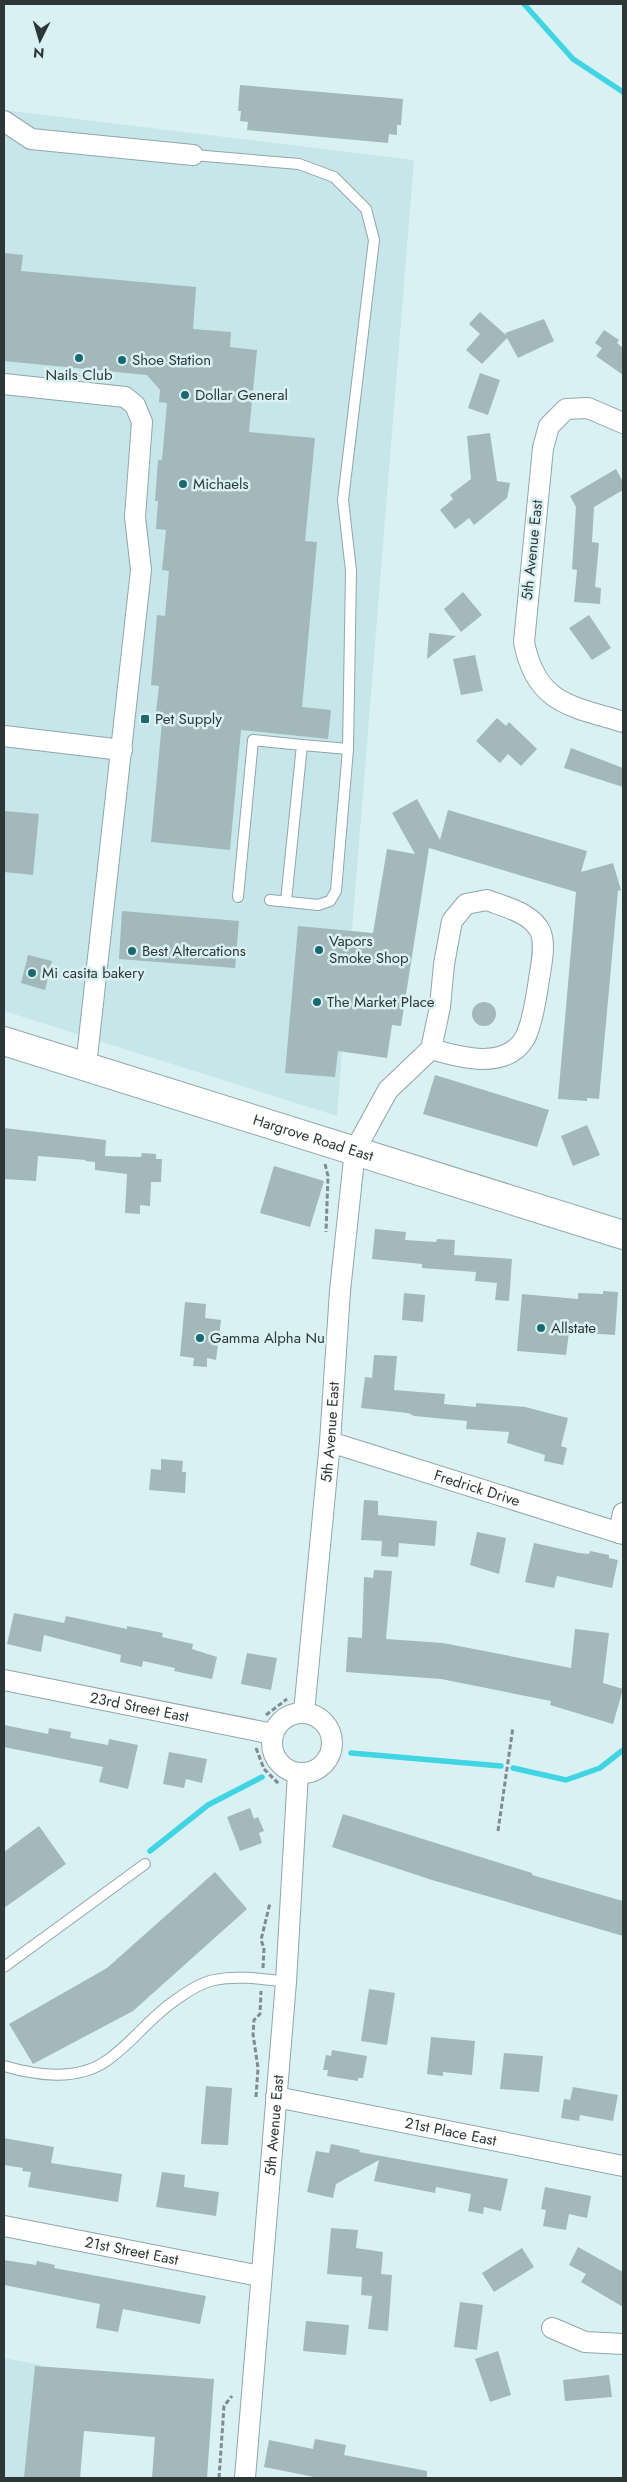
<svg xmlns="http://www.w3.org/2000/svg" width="627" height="2482" font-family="Jost,sans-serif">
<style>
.built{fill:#c6e6ea}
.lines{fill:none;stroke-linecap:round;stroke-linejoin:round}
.stream{stroke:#41d5e4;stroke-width:5.5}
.building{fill:#a2b8ba}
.service-casing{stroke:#91a6a9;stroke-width:12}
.minor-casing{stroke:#91a6a9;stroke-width:22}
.secondary-casing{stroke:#91a6a9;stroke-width:30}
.path{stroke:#7d8c8e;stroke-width:3;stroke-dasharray:5 2.5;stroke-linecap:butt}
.service{stroke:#fff;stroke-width:10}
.minor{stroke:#fff;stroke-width:20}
.secondary{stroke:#fff;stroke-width:28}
.poi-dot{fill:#1c6870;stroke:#daf1f4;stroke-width:2}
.labels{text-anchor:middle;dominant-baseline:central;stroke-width:5;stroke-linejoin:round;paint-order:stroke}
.poi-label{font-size:15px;fill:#2e3738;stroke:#daf1f4;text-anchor:start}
.street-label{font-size:15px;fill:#2e3738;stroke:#daf1f4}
</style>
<rect width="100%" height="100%" fill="#daf1f4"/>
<g class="built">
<path d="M4,110L414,160L337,1116L4,1011Z"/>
<path d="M4,2358L41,2365L30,2478H4Z"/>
</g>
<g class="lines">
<g class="stream">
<path d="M524,4L573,59L623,92"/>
<path d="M351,1753L501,1766"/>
<path d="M513,1768L566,1780L600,1768L623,1750"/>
<path d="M150,1851L208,1805L262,1777"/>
</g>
</g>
<g class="building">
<path d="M240,85L403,99L401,125H397V135L389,134L388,143L247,130L248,122L240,121L241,111H238Z"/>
<path d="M4,253L23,255L21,271L196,287L193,329L231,332L230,347L257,350L249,432L315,438L305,541L317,542L302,707L331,710L328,739L241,730L230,850L151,842L162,722L155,721L159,686L151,685L157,615L165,616L169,571L162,570L166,530L156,529L158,501H155L158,460H162L167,403L159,402L160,390L147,375L4,361Z"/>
<path d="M480,312L507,336L505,333L544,319L554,341L518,358L507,338L482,364L466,350L480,334L469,324Z"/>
<path d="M604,330L619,340L617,343L623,348V375L596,356L602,348L595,343Z"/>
<path d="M480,373L500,380L488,415L468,408Z"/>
<path d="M490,433L497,481L510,483L507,498L474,525L469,518L455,529L440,510L453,499L450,495L471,479L467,436Z"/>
<path d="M616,469L623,482V490L594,507L592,542L599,543L595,587L601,588L600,604L574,602L577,570L572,569L576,507L570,496Z"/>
<path d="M463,592L482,615L461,632L444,609Z"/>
<path d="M589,615L611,648L592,660L569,628Z"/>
<path d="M429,633L456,636L427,659Z"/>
<path d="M475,655L483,691L461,695L453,659Z"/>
<path d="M497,718L506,726L509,722L537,749L521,766L508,754L500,763L476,741Z"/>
<path d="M571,748L623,768V787L564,768Z"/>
<path d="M417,799L440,840L448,810L587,851L581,872L613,863L621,890L618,891L599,1099L587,1098V1101L558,1099L576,892L429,848L401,1026L392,1025L387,1058L338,1051L335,1077L285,1073L298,926L373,933L387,849L415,854L392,813Z"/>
<path d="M4,811L39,814L33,875L4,872Z"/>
<path d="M122,911L239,921L235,968L119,959Z"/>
<path d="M28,955L52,961L45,990L21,983Z"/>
<circle cx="484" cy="1014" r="12"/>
<path d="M435,1075L549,1110L537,1147L423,1114Z"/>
<path d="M587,1125L600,1155L573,1166L561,1136Z"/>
<path d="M4,1128L106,1140L105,1156L141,1157L142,1153L156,1154V1159H162L161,1182H151L150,1206L140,1205V1214L125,1213L127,1174L95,1170V1162L85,1161L86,1160L38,1156L36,1181L4,1179Z"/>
<path d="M274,1166L324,1181L310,1227L260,1213Z"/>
<path d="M375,1229L406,1232L405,1240L436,1242L437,1239L455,1240L454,1255L512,1259L509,1301L495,1300L497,1283L475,1281L476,1272L422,1268V1264L372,1259Z"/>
<path d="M603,1291L618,1292L615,1335L569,1332L566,1355L517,1351L522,1294L578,1299V1293L603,1294Z"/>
<path d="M404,1293L425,1295L423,1322L402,1320Z"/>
<path d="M185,1302L206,1304L205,1318L221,1320L216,1360L207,1358V1367L193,1366L194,1358L180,1356Z"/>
<path d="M374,1355L397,1356L394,1390L445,1394L444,1404L476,1407V1403L525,1407L568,1418L561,1446L567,1448L563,1465L544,1461L545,1455L507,1443L509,1432L466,1429L467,1421L414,1416L408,1413L361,1408L365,1377L372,1378Z"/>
<path d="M161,1459L183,1461L182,1472H186L185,1493L149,1490L151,1469L161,1470Z"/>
<path d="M364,1500L378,1501V1515L437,1521L435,1546L399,1543L398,1557L381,1556L382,1541L361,1540Z"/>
<path d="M477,1532L506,1538L499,1574L470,1565Z"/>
<path d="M534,1543L579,1553L589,1554L590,1551L609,1555V1558L618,1560L612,1588L557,1576L554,1588L525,1582Z"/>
<path d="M374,1570L392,1571L386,1639L443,1643L571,1668L575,1629L609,1633L603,1683L623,1689L613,1724L550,1705L551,1701L441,1679L346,1672L348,1637L362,1638L364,1577L373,1578Z"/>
<path d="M14,1613L64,1623L66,1616L127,1629V1626L163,1633L162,1637L193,1644L192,1649L217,1657L212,1679L174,1671L175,1668L143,1661L142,1667L120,1662L121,1655L44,1635L41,1652L7,1644Z"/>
<path d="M247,1653L277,1658L271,1690L241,1684Z"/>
<path d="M4,1725L48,1734L49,1728L71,1732L70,1738L108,1745L109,1739L138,1745L128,1789L99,1782L103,1767L4,1747Z"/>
<path d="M169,1752L207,1759L202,1783L186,1779L184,1788L163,1784Z"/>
<path d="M250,1808L254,1819L258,1817L264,1831L259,1833L262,1843L240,1851L227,1817Z"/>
<path d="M343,1814L532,1873V1875L623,1901V1936L432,1880L332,1847Z"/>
<path d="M39,1826L66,1864L4,1908V1852Z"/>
<path d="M215,1872L247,1909L133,2011L33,2064L9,2024L107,1968Z"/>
<path d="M369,1989L395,1993L387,2045L361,2041Z"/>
<path d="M431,2037L475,2041L472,2075L443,2072V2076L427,2074Z"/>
<path d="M332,2050L367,2056L363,2078H358V2081L327,2076L328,2070H323L326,2055L331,2056Z"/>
<path d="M504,2053L543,2056L539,2092L500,2089Z"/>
<path d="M206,2086L232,2088L228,2145L201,2144Z"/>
<path d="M573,2087L618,2095L613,2121L580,2115L579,2121L561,2118L564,2099L570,2100Z"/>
<path d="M4,2138L54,2147L51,2163L122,2174L118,2202L28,2187L31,2172L22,2171L23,2168L4,2165Z"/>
<path d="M331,2144L360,2150L359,2152L508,2179L501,2211L484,2207L483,2214L468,2211L471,2194L436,2187L435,2193L374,2181L379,2160L336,2184L333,2198L307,2192L316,2151L329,2153Z"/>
<path d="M162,2172L185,2175L184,2187L219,2192L216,2216L156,2207Z"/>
<path d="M545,2187L591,2196L587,2218L569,2214L566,2230L543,2226L546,2210L541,2209Z"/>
<path d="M331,2228L358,2230L356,2248L383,2252L381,2274L392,2275L388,2331L368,2329L372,2296L361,2295L362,2277L327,2274Z"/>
<path d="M578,2247L623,2272V2307L581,2282L586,2274L569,2265Z"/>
<path d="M522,2248L534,2267L494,2292L482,2273Z"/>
<path d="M4,2260L36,2265L37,2261L55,2265L54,2268L206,2296L200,2324L123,2309L118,2332L96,2328L100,2304L4,2285Z"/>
<path d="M460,2302L483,2305L477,2350L454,2347Z"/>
<path d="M306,2321L349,2325L346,2355L303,2351Z"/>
<path d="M498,2351L511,2395L490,2402L475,2359Z"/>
<path d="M35,2366L214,2379L207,2478H152L155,2437L84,2431L80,2478H24Z"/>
<path d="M609,2375L612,2397L565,2401L563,2380Z"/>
<path d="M315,2439L346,2445L344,2455L427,2471V2478H319L264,2467L269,2440L313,2449Z"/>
</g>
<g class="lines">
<g class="service-casing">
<g id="service">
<path d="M193,155L299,164L334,177L366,209L374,240L343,500L351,571L348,749L336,891L330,901L318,905L270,900"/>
<path d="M302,745L348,749"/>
<path d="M238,897L253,740L302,745L286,901"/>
<path d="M4,1967L145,1864"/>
<path d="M4,2066C38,2076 79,2082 109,2059C134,2041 151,2016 177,1999C188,1991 200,1983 214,1980C237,1975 263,1979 286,1982"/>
</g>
</g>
<g class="minor-casing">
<g id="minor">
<path d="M4,121L31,139L193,155"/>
<path d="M4,384L125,397L135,405L142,422L135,517L141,570L86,1066"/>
<path d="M623,423L588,408L566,409L549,426L543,448L524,642C536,704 571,706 623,722"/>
<path d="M4,736L122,750"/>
<path d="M487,900C505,907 533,913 541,933C546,948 540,970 538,986C536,999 531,1026 525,1038C506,1071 459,1057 431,1049L440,1007L444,964L452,921L466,904Z"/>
<path id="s1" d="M330,1442L623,1534"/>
<path d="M619,1533L623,1513"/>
<path id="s2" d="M4,1680L273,1734"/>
<path id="s3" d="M304,1712L330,1442L340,1291L355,1150L388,1090L431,1049"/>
<circle cx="302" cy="1743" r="30"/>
<path id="s4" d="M276,2097L623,2166"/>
<path id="s5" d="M4,2226L260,2276"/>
<path d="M552,2328L585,2342L623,2344"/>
<path id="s6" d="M245,2478L286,1982L298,1773"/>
</g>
</g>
<g class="secondary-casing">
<g id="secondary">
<path id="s7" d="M4,1041L623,1235"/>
</g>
</g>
<g class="path">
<path d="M325,1164L328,1176L326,1232"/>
<path d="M266,1715L287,1699"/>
<path d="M256,1748L264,1769L279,1784"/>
<path d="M498,1831L513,1727"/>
<path d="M263,1968L264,1948L261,1940L270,1903"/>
<path d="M256,2097L258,2068L253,2034L254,2020L260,2014L261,1991"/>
<path d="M219,2478L224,2406L232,2396"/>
</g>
<use href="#service" class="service"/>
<use href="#minor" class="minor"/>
<use href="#secondary" class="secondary"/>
</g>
<g class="poi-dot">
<circle cx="79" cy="358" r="5"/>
<circle cx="122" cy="360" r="5"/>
<circle cx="185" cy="395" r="5"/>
<circle cx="183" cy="484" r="5"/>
<rect x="140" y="714" width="10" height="10" rx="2.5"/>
<circle cx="319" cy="950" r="5"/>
<circle cx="132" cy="951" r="5"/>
<circle cx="32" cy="973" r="5"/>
<circle cx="317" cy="1002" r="5"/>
<circle cx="541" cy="1328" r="5"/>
<circle cx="200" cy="1338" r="5"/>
</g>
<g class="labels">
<g class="poi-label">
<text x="132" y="360">Shoe Station</text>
<text x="79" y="375" text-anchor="middle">Nails Club</text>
<text x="195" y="395">Dollar General</text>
<text x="193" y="484">Michaels</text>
<text x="155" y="719">Pet Supply</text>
<text x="329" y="941">Vapors<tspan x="329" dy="17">Smoke Shop</tspan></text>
<text x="142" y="951">Best Altercations</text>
<text x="42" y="973">Mi casita bakery</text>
<text x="327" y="1002">The Market Place</text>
<text x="551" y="1328">Allstate</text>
<text x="210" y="1338">Gamma Alpha Nu</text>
</g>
<g class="street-label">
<text transform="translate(532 550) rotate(-84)">5th Avenue East</text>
<text stroke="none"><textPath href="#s7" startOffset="324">Hargrove Road East</textPath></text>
<text stroke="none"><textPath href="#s3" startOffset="281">5th Avenue East</textPath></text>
<text stroke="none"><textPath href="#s1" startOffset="154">Fredrick Drive</textPath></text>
<text stroke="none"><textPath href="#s2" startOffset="138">23rd Street East</textPath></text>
<text stroke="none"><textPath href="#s6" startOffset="354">5th Avenue East</textPath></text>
<text stroke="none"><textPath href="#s4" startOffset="178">21st Place East</textPath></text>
<text stroke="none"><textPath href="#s5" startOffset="130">21st Street East</textPath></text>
</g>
</g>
<rect width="627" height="2482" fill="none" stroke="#2e3738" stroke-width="10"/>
<g transform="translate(40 40) rotate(185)" stroke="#daf1f4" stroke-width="4" paint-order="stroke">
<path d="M0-4L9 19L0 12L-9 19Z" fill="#2e3738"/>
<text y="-8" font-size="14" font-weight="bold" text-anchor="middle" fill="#2e3738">N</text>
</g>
</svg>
